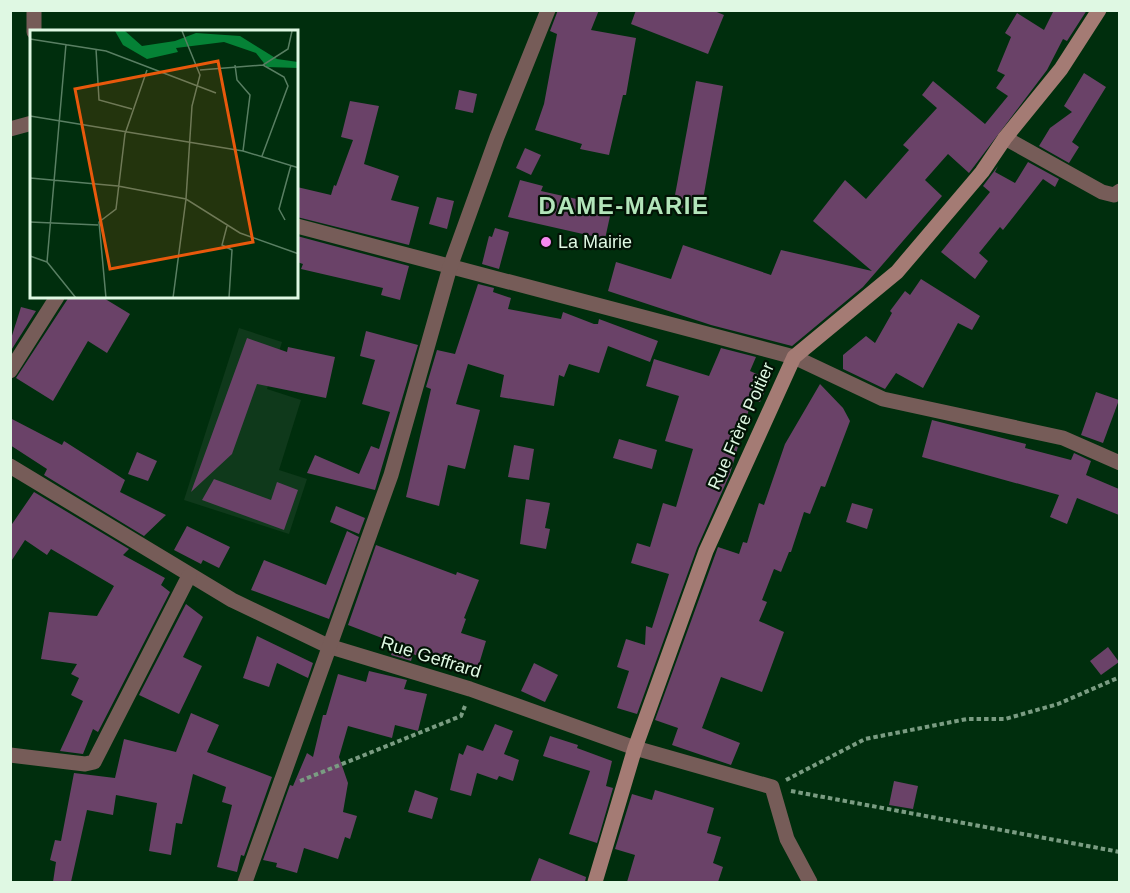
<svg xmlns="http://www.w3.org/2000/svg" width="1130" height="893" font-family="Arial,sans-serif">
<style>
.built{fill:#0f391b}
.building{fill:#6a4268}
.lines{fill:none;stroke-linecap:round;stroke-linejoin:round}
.path{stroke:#7a9c82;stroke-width:4;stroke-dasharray:4.5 3;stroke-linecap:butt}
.minor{stroke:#765c58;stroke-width:15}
.tertiary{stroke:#765c58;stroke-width:15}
.secondary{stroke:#a47b74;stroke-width:15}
.poi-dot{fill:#f589ef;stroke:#021205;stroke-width:2}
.labels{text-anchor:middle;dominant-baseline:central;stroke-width:4.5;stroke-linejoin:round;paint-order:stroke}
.poi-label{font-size:18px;fill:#dff8e3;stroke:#021205;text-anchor:start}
.street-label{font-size:18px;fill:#dff8e3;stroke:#021205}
.district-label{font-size:24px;font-weight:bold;letter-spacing:1.5px;fill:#b3e5ba;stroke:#021205}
.inset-road{fill:none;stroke:#597f63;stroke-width:1.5}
.view{fill:#e8590c;fill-opacity:0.15;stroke:#e8590c;stroke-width:3}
.inset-edge{fill:none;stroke:#dff8e3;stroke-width:3}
</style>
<rect width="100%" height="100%" fill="#002e0d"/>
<path class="built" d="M239,328L282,342L267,389L301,400L279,470L307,479L289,534L184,500Z"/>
<g class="building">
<path d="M558,10H599L591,30L636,38L626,95H623L609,155L580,149L582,144L535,130L544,104L557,34L550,31Z"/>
<path d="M636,10H712L724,15L708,54L631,24Z"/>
<path d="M1054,10H1087L1067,41L1063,39L1047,70L969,173L948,154L925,180L942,196L863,287L792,346L711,325L608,291L616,262L671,279L683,245L771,275L781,250L872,271L813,221L845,180L866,199L909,150L903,145L937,108L922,95L933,81L985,124L1008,96L996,88L1005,75L997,71L1011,37L1005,33L1017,13L1044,30Z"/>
<path d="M1084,73L1106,87L1072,142L1079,147L1069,163L1039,146L1050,128L1072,112L1064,106Z"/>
<path d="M696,81L723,86L701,211L673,206Z"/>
<path d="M459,90L477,94L473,113L455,109Z"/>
<path d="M350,101L379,106L364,164L399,176L391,200L419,207L409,245L297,217V187L331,195L334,185L336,186L353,140L341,137Z"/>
<path d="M525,148L541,155L531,175L516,168Z"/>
<path d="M1028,162L1059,179L1055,187L1043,179L1003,230L1000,227L979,253L988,261L975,279L941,252L990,192L983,186L998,166L995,172L1015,183Z"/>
<path d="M520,180L543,186L541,191L612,207L605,239L508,217Z"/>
<path d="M437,197L454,201L447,229L429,224Z"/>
<path d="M495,228L509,232L499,269L482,264L489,236L492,237Z"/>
<path d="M297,236L409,266L400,300L381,295L383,288L301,269L303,264L297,262Z"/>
<path d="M921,279L980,316L972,330L958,323L923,388L896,373L885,389L843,369V355L866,336L875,343L892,313L890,311L905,291L910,295Z"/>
<path d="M478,284L494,288L493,292L511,298L508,309L561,319L563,312L594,324H598L599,319L658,341L650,362L608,346L599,373L569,364L564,377L559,375L554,406L500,397L504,375L468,364L456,404L480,410L465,469L448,465L439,506L406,497L431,389L426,387L437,350L455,354Z"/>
<path d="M69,297H102L130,314L107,353L88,341L53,401L16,378Z"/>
<path d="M21,307L36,311L10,352V342Z"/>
<path d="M366,331L418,345L375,490L307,473L315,455L359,474L371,446L379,449L390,412L362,404L375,360L360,356Z"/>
<path d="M247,338L287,352L288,347L335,357L326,398L257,384L232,454L191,492Z"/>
<path d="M721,348L756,357L750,371L770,380L760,402L752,399L730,474L697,548L637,714L617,708L629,671L617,667L626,639L645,645L646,626L652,628L669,574L631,563L637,543L650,547L663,503L676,507L693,449L665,441L679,396L646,386L654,359L709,376Z"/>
<path d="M820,384L843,408L850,421L825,487L821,486L810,514L804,512L791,552H789L781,572L774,569L762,600L767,602L759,621L784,632L762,692L721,677L702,728L740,743L731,765L672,745L678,728L655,720L718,547L739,554L743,542L747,543L759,503L764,505L785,444Z"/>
<path d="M1096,392L1119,400L1103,443L1081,435Z"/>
<path d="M10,418L62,445L64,441L125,480L120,492L166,515L144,536L44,475L47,469L10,445Z"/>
<path d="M932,420L1026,444L1025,448L1071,460L1074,453L1091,461L1086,475L1119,489V515L1077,498L1067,524L1050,517L1059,495L922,457Z"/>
<path d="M619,439L657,450L652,469L613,458Z"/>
<path d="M514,445L534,449L529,480L508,477Z"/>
<path d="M137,452L157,461L148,481L128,474Z"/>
<path d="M214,479L271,500L277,482L298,490L284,530L202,500Z"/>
<path d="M34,492L129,549L123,555L165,578L161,585L170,592L98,732L93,729L83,754L60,751L83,701L71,695L79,678L71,674L77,664L41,659L49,612L97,616L114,586L51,549L47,555L25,540L10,563V527Z"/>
<path d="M526,499L550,503L545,528L550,529L546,549L520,544Z"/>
<path d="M852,503L873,509L867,529L846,522Z"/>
<path d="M336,506L365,518L359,534L330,522Z"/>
<path d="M187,526L230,547L219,568L203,560L201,564L174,550Z"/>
<path d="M347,531L359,537L329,619L251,590L264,560L326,585Z"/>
<path d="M376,545L456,575L457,572L479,580L464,618L466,619L461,633L486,641L476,674L420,651L418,656L413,654L411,661L391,655L395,643L348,625Z"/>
<path d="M186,604L203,617L183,657L202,666L179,714L139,695Z"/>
<path d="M257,636L313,663L308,678L277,663L269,687L243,678Z"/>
<path d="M1108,647L1119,662L1101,675L1090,661Z"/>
<path d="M534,663L558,675L545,702L521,691Z"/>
<path d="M369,671L407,680L404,689L427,694L418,731L395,725L392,738L348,726L339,757L348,783L343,812L357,816L350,839L345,837L338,859L304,848L297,873L276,867L277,863L263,860L290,785L293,786L307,753L313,757L323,715H326L338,674L366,682Z"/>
<path d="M191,713L219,725L207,752L272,777L244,856L241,855L237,872L217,867L232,805L222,802L226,787L193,774L182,824L176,823L171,855L149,851L157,803L116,795L113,815L87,810L71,882H53L56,862L50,860L55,840L61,841L74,773L115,778L124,739L176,752Z"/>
<path d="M495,724L513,731L504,754L519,760L513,781L499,776L497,780L477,773L471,796L450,790L459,753L463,755L467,745L483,751Z"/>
<path d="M550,736L578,745L577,748L612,761L606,786L613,788L597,843L569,834L590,771L543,756Z"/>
<path d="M894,781L918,786L913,809L889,805Z"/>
<path d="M415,790L438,798L432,819L408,812Z"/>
<path d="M655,790L714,808L707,833L721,837L713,863L723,867L718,882H627L635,855L615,849L632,794L652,800Z"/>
<path d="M539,858L586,877L585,882H530Z"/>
</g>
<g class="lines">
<g class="path">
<path d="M786,780L865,739L967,719H1005L1058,704L1120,677"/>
<path d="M300,781L461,716L465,706"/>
<path d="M791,791L1120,852"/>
</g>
<g class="minor">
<path d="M34,10V32"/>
<path d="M1005,138L1102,192L1114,195L1120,191"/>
<path d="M10,371L57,297"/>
<path d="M10,466L232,600L328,646L470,689L635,748L772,787L787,839L810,882"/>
<path d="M10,755L85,764L94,762L189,576"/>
</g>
<g class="tertiary">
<path d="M10,129L32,123"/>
<path d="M297,226L794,357L883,399L1063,438L1120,463"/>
<path d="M245,882L391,475L450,267L497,137L548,10"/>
</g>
<path class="secondary" d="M595,882L635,748L706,551L794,357L897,272L982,172L1005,138L1061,69L1099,10"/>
</g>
<circle class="poi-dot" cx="546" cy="242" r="6"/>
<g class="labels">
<g class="poi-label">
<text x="558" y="242">La Mairie</text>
</g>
<g class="street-label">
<text transform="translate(741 426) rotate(-66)">Rue Frère Poitier</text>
<text transform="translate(431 657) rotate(17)">Rue Geffrard</text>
</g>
<g class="district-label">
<text x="624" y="205">DAME-MARIE</text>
</g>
</g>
<g transform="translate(30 30)">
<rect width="268" height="268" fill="#002e0d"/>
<path d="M85,1H95L112,16L145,11L166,3L210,6L247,29L268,32V38L237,37L226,23L194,12L146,18L148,22L117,29L93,15Z" fill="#058236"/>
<path class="inset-road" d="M0,9L76,21L186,63M36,14L17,232L46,268M66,19L69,70L102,79M205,35L207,50L220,65L213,121M170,40L233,35L258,19L262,1M0,86L213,121L269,138M232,126L258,56L254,47L233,35M0,148L88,156L156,169L210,203L269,224M255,190L249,179L261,135M0,192L68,195M197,196L192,215L202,220L199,268M0,226L17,232M76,268L69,192L86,179L95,104L117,40M143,268L156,169L162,76L170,45L152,1"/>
<path class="view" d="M188,31L223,212L80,239L45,59Z"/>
<rect width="268" height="268" class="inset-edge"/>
</g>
<rect width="1130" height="893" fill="none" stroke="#dff8e3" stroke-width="24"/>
</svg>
